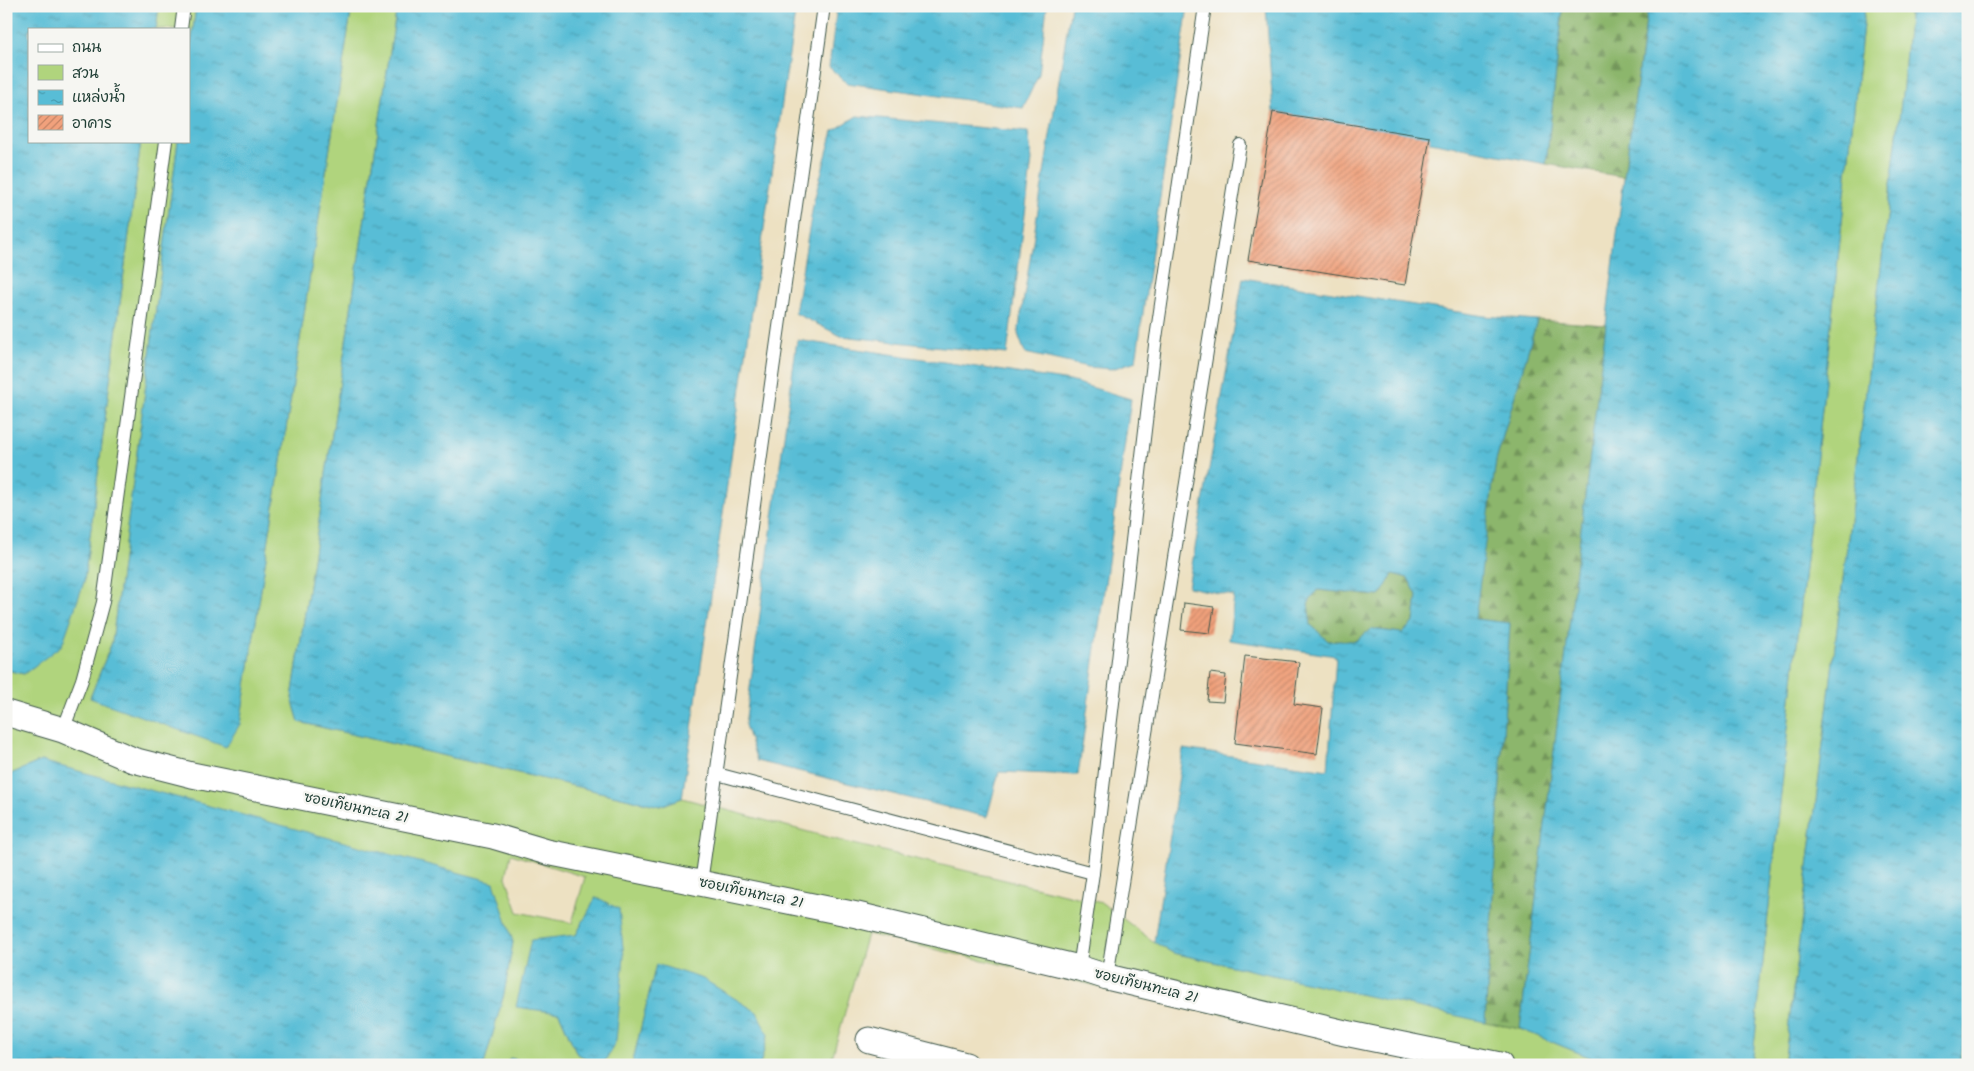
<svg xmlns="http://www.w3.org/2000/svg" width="1974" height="1071" font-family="Kalam,'Playpen Sans Thai',sans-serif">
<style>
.green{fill:#b0d47d;stroke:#688858;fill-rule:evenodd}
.forest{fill:url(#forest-firs);stroke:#567a50}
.water{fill:url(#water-ripples);stroke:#3c7d85;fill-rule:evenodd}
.building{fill:url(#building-hatch)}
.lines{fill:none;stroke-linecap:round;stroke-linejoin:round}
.lane-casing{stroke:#3e5649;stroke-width:14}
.street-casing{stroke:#3e5649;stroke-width:27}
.lane{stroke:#fff;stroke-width:12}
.street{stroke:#fff;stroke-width:25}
.labels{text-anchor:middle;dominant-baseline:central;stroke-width:5;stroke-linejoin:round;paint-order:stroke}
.street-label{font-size:14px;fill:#1f3d34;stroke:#f6f6f2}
</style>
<defs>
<pattern id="forest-firs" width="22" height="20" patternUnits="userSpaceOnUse" patternTransform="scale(1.25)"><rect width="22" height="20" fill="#8cb66c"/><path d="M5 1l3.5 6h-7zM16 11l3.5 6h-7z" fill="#72955a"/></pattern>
<pattern id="water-ripples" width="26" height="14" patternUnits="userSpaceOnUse" patternTransform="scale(1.25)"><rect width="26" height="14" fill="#58bdd6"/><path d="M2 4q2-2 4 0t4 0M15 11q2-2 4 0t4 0" fill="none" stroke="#489bae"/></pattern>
<pattern id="building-hatch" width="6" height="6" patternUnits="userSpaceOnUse" patternTransform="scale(1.25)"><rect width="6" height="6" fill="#f1a17c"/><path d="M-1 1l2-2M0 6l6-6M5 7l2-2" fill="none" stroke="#c38466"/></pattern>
</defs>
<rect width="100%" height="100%" fill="#f6f6f2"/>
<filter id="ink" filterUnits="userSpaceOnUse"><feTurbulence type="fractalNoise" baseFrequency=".02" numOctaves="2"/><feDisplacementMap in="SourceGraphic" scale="10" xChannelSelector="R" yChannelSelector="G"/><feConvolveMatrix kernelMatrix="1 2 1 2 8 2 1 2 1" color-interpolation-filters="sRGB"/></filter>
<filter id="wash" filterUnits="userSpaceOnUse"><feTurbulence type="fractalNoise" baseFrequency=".0096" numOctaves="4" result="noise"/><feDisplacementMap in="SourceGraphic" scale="20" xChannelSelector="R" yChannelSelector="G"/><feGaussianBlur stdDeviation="1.12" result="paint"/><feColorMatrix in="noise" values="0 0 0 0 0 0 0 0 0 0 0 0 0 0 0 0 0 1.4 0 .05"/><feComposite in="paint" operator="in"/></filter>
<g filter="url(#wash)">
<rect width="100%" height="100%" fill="#ede1c2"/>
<g class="green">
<path d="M159,6H196L189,61V29H156Z"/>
<path d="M352,6H397L292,698L299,722L660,806L682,798L853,844L1102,903L1154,942L1173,953L1520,1029L1609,1065H1450L867,934L830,1065H760L768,1035L656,965L632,1065H537L510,1058L507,1065H484L504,994L513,942L105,779L41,761L6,776V670L24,674L84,582L141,141H178L112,642L90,698L240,724ZM511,854L585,877L572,923L518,912L506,877ZM596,898L577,1054L559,1013L576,935Z"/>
<path d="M1865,6H1910L1903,86L1784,1065H1752Z"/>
<path d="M1968,1002V1065H1960Z"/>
</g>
<g class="forest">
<path d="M1563,6H1648L1624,177L1546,164Z"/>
<path d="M1537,320L1606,325L1520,1029L1485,1022L1510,623L1474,619L1496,460Z"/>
<path d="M1393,574L1408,578L1417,595L1414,622L1402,633L1371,629L1356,641H1328L1311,625L1308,604L1317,590L1380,596Z"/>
</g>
<g class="water">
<path d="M6,6H159L156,29H29V141H141L84,582L62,645L24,674L6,670Z"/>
<path d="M196,6H352L240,724L226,747L90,698L112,642L178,141H189V61Z"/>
<path d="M397,6H796L682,798L660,806L299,722L292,698Z"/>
<path d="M837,6H1047L1039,74L1023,108L847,83L829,67Z"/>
<path d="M1071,6H1188L1136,361L1112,369L1088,367L1025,353L1018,334Z"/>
<path d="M1266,6H1563L1546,164L1273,112Z"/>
<path d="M1648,6H1865L1752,1065H1609L1520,1029L1624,177Z"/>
<path d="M1910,6H1968V1002L1960,1065H1784L1903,86Z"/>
<path d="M857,116L1028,132L1032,160L1007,354L841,336L795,313L814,200L833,131Z"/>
<path d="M1243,278L1484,316L1537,320L1496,460L1475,619L1510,623L1485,1022L1173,953L1154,942L1183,749L1328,770L1336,656L1229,640L1234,596L1188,587ZM1393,574L1408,578L1417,595L1414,622L1402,633L1371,629L1356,641H1328L1311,625L1308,604L1317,590L1380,596Z"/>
<path d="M797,340L1070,381L1131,399L1078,775L999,772L987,817L757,761L745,725Z"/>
<path d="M41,761L494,882L513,942L504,994L484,1065H6V776Z"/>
<path d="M596,897L619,909L624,957L616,1041L603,1065L577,1054L559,1013L516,1007L531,940L576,935Z"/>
<path d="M656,964L703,979L757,1012L768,1035L760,1065H632Z"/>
<path d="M510,1058L537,1065H507Z"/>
</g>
<g id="blocks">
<g class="building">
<path d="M1273,112L1430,137L1405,285L1248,260Z"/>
<path d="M1184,603L1214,607L1210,633L1181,630Z"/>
<path d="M1245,656L1299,662L1294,704L1323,708L1317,754L1235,743Z"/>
<path d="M1210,673L1226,675L1223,702L1207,701Z"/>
</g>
</g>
</g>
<g filter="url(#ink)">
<use href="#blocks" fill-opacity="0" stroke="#3e5649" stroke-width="1"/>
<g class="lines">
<g class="lane-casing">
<g id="lane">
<path d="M181,29L184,6"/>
<path d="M63,730L82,680L103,602L166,141"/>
<path d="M717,774L1093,873"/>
<path d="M701,883L824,6"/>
<path d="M1079,968L1093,873L1155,345L1205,6"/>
<path d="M1107,977L1240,145"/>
</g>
</g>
<g class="street-casing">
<g id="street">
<path d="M6,713L63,730L133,760L192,775L493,836L547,852L857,915L1079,968L1107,977L1345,1033L1500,1065"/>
<path d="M869,1040L966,1065"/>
</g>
</g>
<use href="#lane" class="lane"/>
<use href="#street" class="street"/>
</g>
</g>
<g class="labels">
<g class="street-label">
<text transform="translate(356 808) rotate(12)">ซอยเทียนทะเล 21</text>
<text transform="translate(751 893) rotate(12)">ซอยเทียนทะเล 21</text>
<text transform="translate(1146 986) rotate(14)">ซอยเทียนทะเล 21</text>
</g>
</g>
<rect width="1974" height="1071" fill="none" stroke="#f6f6f2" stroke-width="25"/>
<rect x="28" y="28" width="162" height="115" fill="#f6f6f2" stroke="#a0aca6"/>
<rect x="38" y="44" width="25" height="8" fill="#ffffff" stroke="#a0aca6"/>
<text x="72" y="52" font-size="15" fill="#1f3d34">ถนน</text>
<rect x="38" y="65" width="25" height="15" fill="#b0d47d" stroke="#a0aca6"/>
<text x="72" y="78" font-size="15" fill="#1f3d34">สวน</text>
<rect x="38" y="90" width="25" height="15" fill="url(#water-ripples)" stroke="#a0aca6"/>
<text x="72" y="102" font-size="15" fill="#1f3d34">แหล่งน้ำ</text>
<rect x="38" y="115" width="25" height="15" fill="url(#building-hatch)" stroke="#a0aca6"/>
<text x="72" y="128" font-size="15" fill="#1f3d34">อาคาร</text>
</svg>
